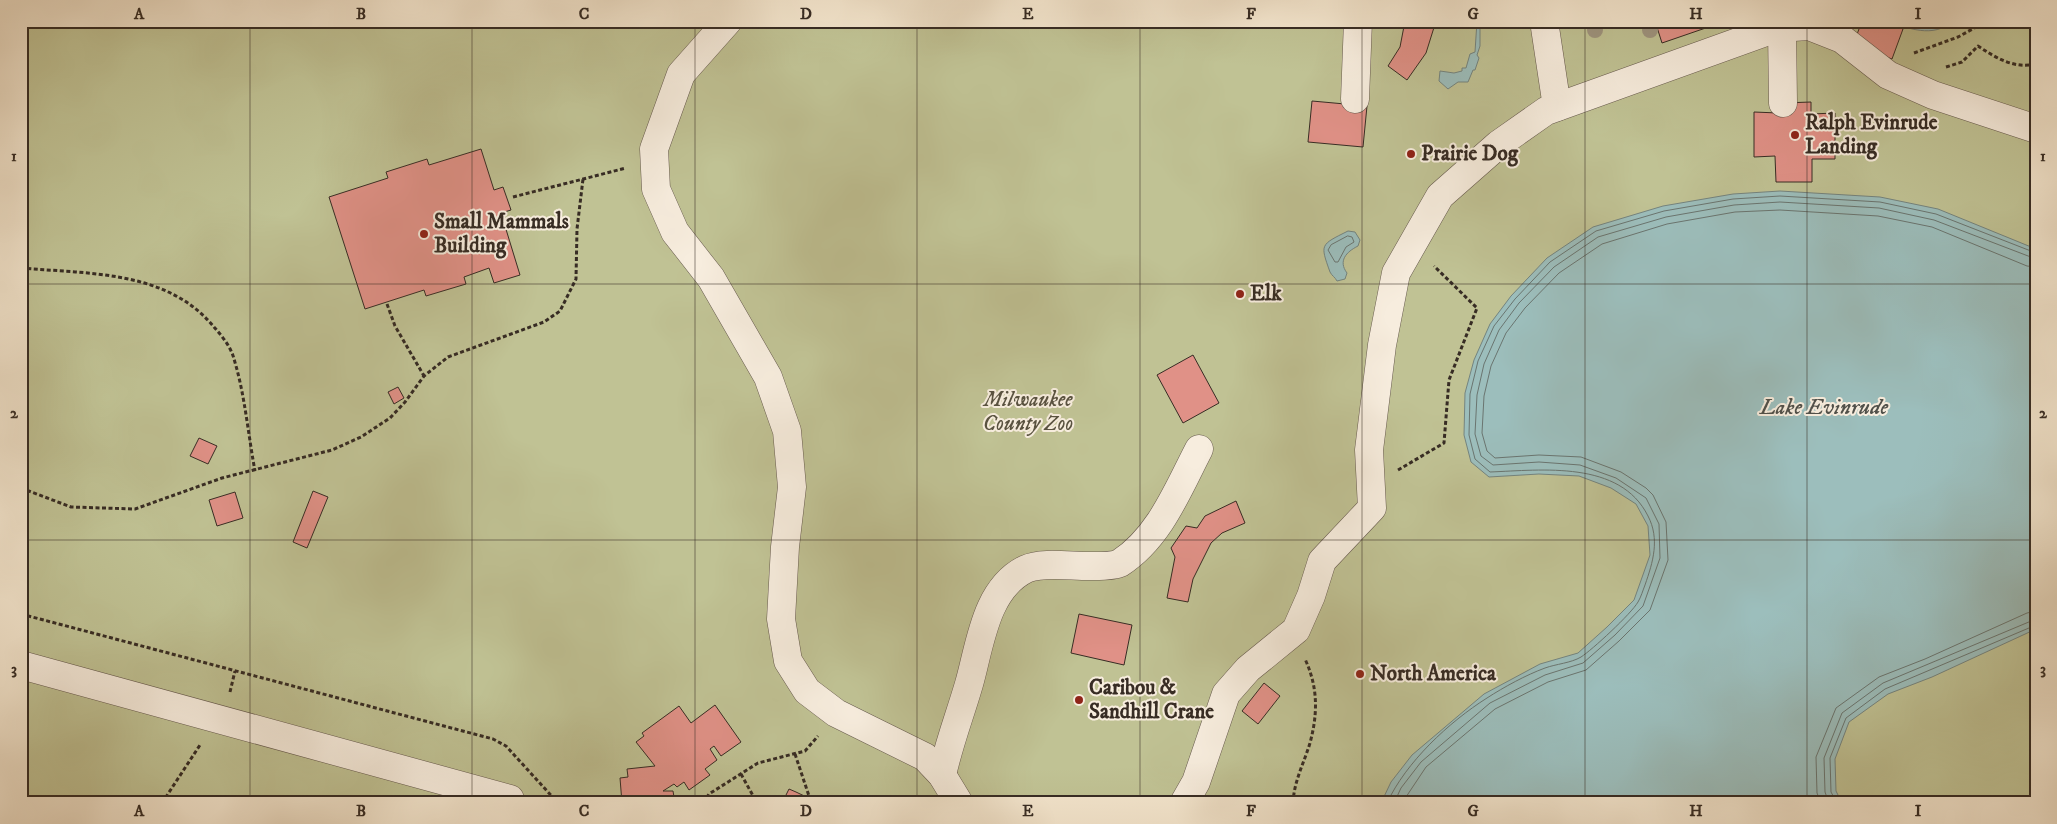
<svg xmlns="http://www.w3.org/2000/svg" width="2057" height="824" font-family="'IM FELL DW Pica',serif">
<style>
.green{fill:#c0c294;stroke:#7c775c}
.water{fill:#9cbebc;stroke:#74847f}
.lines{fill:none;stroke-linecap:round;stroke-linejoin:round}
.shore{stroke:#6a7570;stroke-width:1}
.building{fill:#e09187;stroke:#372c24}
.minor-casing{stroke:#665a4e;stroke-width:29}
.path{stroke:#372c24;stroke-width:3;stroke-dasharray:4 2.5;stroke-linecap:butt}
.minor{stroke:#f7edde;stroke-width:28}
.tree{fill:#9e947f}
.grid{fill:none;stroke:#372c24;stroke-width:1;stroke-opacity:0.55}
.poi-dot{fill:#8f2418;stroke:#f7edde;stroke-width:2}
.labels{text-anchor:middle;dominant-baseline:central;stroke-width:4;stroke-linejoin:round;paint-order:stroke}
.poi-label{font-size:21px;font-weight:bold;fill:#372c24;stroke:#f7edde;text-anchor:start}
.park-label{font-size:21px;font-style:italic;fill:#595240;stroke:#f7edde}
.water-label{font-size:22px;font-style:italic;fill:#50504a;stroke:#f7edde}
.neatline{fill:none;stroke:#372c24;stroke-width:2}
.grid-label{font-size:16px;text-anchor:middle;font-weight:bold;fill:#372c24}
</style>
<rect width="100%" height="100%" fill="#f2e4cc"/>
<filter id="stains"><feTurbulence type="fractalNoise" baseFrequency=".004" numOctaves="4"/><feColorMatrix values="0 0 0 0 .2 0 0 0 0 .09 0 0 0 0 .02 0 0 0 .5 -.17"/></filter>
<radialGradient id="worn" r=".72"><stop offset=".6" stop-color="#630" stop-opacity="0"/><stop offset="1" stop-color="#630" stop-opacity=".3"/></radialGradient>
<rect class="green" x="21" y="21" width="2015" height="782"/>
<g class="water">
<path d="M1477,21L1480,24V46L1477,55L1479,58L1475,70H1473L1468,82H1458L1448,89L1439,81L1440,71L1454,73L1462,71V68H1466L1470,54L1475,52Z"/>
<path d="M1886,21H1953C1933,39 1908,28 1886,21Z"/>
<path d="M1780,191L1880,197L1938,209L2036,249V629L1932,677L1888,694L1849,722L1835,759L1836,791L1842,803H1381L1391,782L1412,755L1484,694L1540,664L1578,653L1607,627L1634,600L1650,555L1648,526L1636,504L1611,488L1579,476L1539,474L1489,477L1471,462L1464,435L1465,393L1474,360L1490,324L1511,296L1547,258L1593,227L1663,206L1733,194Z"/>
<path d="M1348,231L1355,232L1360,240L1358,246C1346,252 1338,261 1347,273L1345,279L1337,281C1335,277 1332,276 1330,272C1320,244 1320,245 1348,231Z"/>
</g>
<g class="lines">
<g class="shore">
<path d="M1348,236L1352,237L1354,242L1346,247L1338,262H1335L1328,250L1331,245Z"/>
<path d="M1387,803C1406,762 1449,722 1487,698C1504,687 1526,675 1545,668C1556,664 1571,663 1581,657C1592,650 1631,614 1638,602C1641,597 1643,590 1645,585C1653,562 1660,539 1648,516C1620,460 1542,470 1490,472L1475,459L1469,435L1470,394L1478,361L1494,326L1515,299L1550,262L1596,231L1664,211L1733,199L1780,196L1880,202L1936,214L2036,253"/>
<path d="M1394,803L1401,788L1421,762L1490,703L1545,675L1583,663L1615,635L1643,606L1660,558L1659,524L1646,498L1616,478L1580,465L1539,462L1493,465L1481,456L1475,434L1477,395L1484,364L1499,330L1519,303L1554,267L1598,237L1666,217L1734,205L1780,202L1879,208L1934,220L2036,259"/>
<path d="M1402,803L1426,767L1495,709L1548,682L1586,670L1619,641L1650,610L1668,560L1666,522L1653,495L1646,488L1621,472L1581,457L1539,455L1495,458L1487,451L1482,433L1484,396L1491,366L1506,333L1525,308L1559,273L1602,244L1667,224L1735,212L1780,210L1878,216L1932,227L2027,266L2036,267"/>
<path d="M1821,803L1817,793L1816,757L1836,708L1879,677L1925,659L2027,613L2036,611"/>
<path d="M1829,803L1825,792L1824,758L1842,713L1883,683L2036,619"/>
<path d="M1837,803L1831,792L1830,758L1846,718L1885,689L2036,625"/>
</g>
</g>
<g class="building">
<path d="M1405,21H1436L1426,53L1407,80L1388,66L1400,47Z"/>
<path d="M1655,21H1726L1662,43Z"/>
<path d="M1862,21H1880L1903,29L1892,59L1853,45Z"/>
<path d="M1312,101L1367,106L1363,147L1308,142Z"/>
<path d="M1811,102V114L1835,113V159H1812V182H1776L1775,156L1754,157V112L1778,113L1783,103Z"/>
<path d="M481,149L494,190L503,187L510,207L511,210L501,213L520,275L494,283L489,268L464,277L466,284L426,296L424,290L365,309L329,197L388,178L386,172L427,159L429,165Z"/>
<path d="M1193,355L1219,403L1183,423L1157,375Z"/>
<path d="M398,387L404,398L394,404L388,392Z"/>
<path d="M199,438L217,446L208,464L190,456Z"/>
<path d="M313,491L328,497L307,548L293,542Z"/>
<path d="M235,492L243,518L217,526L209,500Z"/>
<path d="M1236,501L1245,523L1222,533L1211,543L1193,579L1188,602L1167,598L1175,557L1171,548L1186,526L1197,528L1205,516Z"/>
<path d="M1079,614L1132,625L1124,665L1071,653Z"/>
<path d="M1264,683L1280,696L1258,724L1242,711Z"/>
<path d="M715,705L741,742L721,756L714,746L710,749L717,760L705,769L710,775L689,790L684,782L677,787L674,784L663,791H673L675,803H622L620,778L628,777L627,769L655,766L636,742L644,736L642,733L679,706L691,723Z"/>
<path d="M789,789L796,792L819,803H780L782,798L784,799Z"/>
</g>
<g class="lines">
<g class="minor-casing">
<g id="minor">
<path d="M728,21L681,74L654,149L656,189L675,232L711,278L768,377L787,431L792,487L785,547L781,619L788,661L807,691L836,713L925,757L942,775L959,803"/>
<path d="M1544,21L1557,107"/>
<path d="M1782,28L1783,103"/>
<path d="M1355,99L1358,21"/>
<path d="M21,665L510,799L509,803"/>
<path d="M942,775C949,743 960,715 969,684C980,646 985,589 1026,569C1043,561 1075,567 1094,566C1101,566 1114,566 1120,563C1160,537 1178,489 1199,449"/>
<path d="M1184,803L1196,782L1226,694L1248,669L1296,630L1311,596L1322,561L1372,508L1369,450L1382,345L1396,273L1440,196L1499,144L1546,111L1777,28L1809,26L1842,39L1888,75L1933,95L2036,129"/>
</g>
</g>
<g class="path">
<path d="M1914,53L1958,37L1987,21"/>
<path d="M1946,67L1962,62L1978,46C1996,58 2014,69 2036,64"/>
<path d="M513,197L626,168"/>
<path d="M21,268C89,274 167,270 214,327C222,336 231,347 234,359C245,395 248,434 255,471"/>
<path d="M387,304L395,326L424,376"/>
<path d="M1398,470L1444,443L1449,380L1477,308L1434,266"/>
<path d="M21,488L71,507L135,509L222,478L332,450L361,437L390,418L405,402L424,376L448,357L544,322L560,311L576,279L577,229L583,179"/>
<path d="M21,614L493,739L506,746L558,803"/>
<path d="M230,692L235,671"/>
<path d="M795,754L810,799"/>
<path d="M741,774L757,803"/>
<path d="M162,803L200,745"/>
<path d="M703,803L709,794L758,763L805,751L818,736"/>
<path d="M759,803L771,797L781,801"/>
<path d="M1293,803C1294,781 1304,763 1310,743C1318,713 1318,687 1305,659"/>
</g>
<use href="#minor" class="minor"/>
</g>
<g class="tree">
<circle cx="1595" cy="30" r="8"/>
<circle cx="1650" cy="30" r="8"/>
</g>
<path class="grid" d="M250,21V803M472,21V803M695,21V803M917,21V803M1140,21V803M1362,21V803M1585,21V803M1807,21V803M21,284H2036M21,540H2036"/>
<g class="poi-dot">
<circle cx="1795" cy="135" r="5"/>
<circle cx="1411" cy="154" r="5"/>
<circle cx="424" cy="234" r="5"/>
<circle cx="1240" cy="294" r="5"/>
<circle cx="1360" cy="674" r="5"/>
<circle cx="1079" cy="700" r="5"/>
</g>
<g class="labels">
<g class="poi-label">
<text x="1805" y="123">Ralph Evinrude<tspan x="1805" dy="24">Landing</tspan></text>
<text x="1421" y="154">Prairie Dog</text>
<text x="434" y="222">Small Mammals<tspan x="434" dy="24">Building</tspan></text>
<text x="1250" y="294">Elk</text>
<text x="1370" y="674">North America</text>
<text x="1089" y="688">Caribou &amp;<tspan x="1089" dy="24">Sandhill Crane</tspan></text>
</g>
<g class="park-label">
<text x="1028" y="400">Milwaukee<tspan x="1028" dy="24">County Zoo</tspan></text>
</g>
<g class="water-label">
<text x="1824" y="407">Lake Evinrude</text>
</g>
</g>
<rect width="2057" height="824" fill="none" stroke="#f2e4cc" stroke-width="55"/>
<rect x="28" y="28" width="2002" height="768" class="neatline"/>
<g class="grid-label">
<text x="139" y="19">A</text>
<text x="361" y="19">B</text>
<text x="584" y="19">C</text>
<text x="806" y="19">D</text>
<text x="1028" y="19">E</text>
<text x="1251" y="19">F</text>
<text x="1473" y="19">G</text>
<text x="1696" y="19">H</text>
<text x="1918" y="19">I</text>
<text x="14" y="161">1</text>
<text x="2043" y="161">1</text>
<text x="14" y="418">2</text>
<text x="2043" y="418">2</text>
<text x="14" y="674">3</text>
<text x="2043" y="674">3</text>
<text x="139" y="816">A</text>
<text x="361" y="816">B</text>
<text x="584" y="816">C</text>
<text x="806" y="816">D</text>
<text x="1028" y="816">E</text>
<text x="1251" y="816">F</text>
<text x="1473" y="816">G</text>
<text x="1696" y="816">H</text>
<text x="1918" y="816">I</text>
</g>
<rect width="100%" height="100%" filter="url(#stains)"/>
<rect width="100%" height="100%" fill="url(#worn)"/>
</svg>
